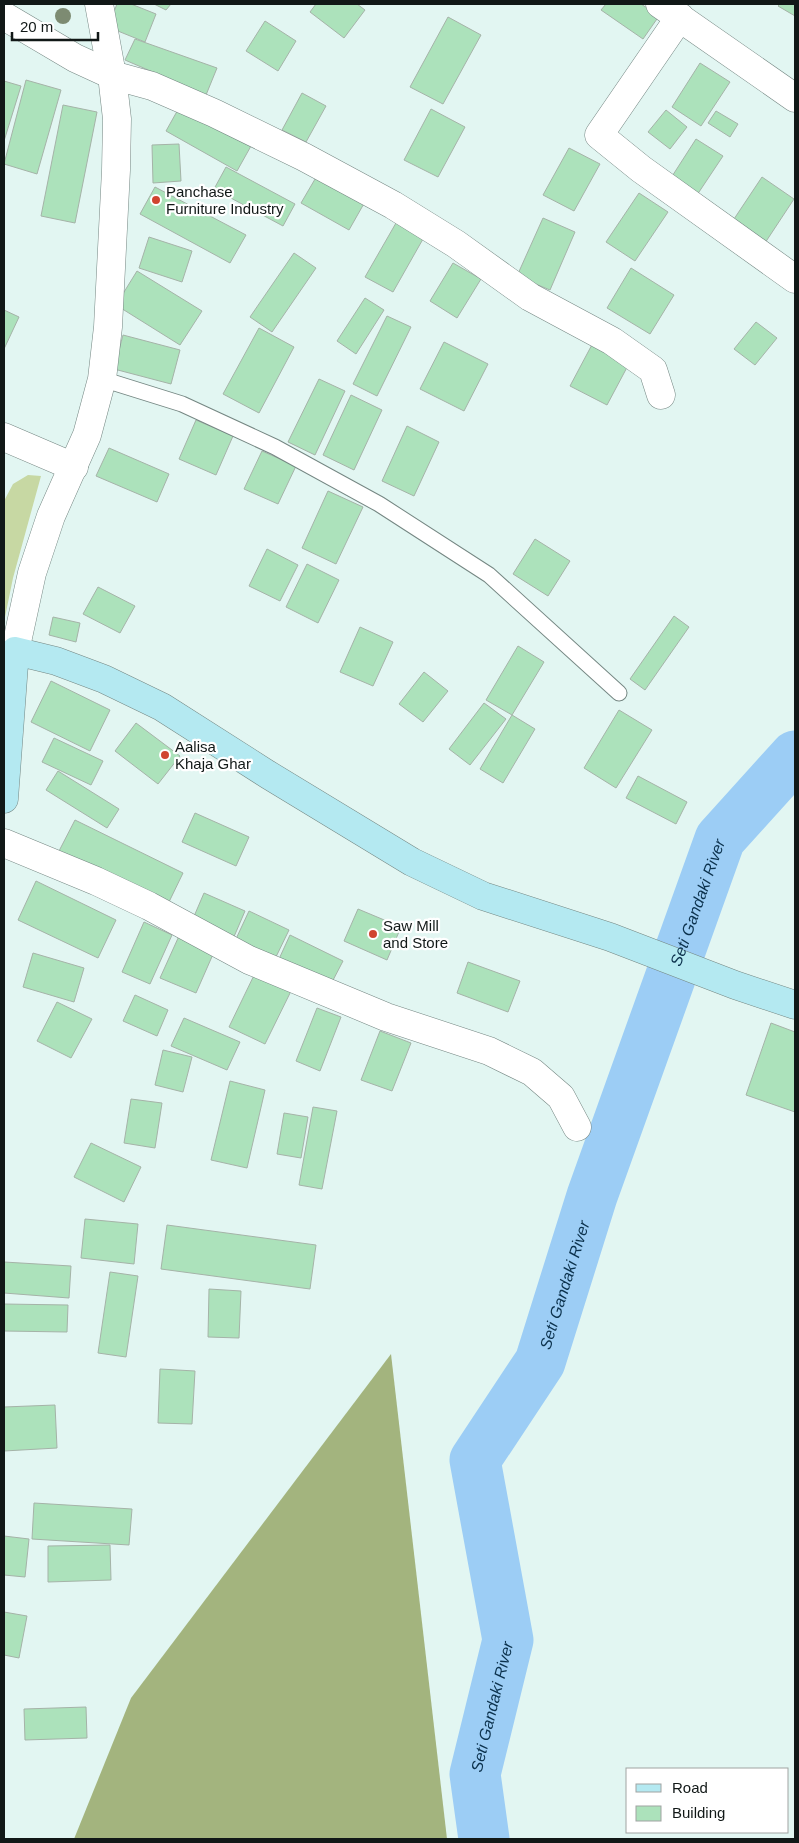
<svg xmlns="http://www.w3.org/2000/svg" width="799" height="1843" font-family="Helvetica,sans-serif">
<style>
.green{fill:#c7d8a3}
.forest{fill:#a3b47e}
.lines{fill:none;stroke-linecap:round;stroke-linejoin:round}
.river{stroke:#9ccdf5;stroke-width:51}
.building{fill:#ace2bb;stroke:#a5b3a8}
.service-casing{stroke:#758783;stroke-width:17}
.minor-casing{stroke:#758783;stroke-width:29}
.tertiary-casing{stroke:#758783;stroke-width:29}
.secondary-casing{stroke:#758783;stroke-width:29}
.service{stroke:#fff;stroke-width:15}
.minor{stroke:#fff;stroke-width:28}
.tertiary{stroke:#fff;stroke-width:28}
.secondary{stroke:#b4e9f1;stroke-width:28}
.tree{fill:#7d8b72}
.poi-dot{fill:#d0442f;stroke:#fff;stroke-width:2}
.labels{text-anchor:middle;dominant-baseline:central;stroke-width:4.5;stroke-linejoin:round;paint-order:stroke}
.poi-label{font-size:15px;fill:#111817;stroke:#fff;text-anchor:start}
.water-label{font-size:16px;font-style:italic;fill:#0c324d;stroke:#fff}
</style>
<rect width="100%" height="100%" fill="#e2f6f2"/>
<path class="green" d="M28,475L41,476L13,578L4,622V501L13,484Z"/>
<path class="forest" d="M391,1354L447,1839H74L131,1698Z"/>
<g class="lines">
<path class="river" id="s1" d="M484,1839L475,1774L508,1640L475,1460L540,1362L592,1196L720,839L795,756"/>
</g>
<g class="building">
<path d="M117,4H131L156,14L145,42L108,27Z"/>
<path d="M154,4H171L166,10Z"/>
<path d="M316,4H357L365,10L344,38L310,12Z"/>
<path d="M606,4H641L659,16L643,39L601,10Z"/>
<path d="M780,4H795V16L778,6Z"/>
<path d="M448,17L481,35L443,104L410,87Z"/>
<path d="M265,21L296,41L278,71L246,51Z"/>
<path d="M135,39L217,68L206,95L125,60Z"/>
<path d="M700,63L730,82L701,126L672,107Z"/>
<path d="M26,80L61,90L37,174L4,164Z"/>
<path d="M4,81L21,86L4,141Z"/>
<path d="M302,93L326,106L306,142L282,130Z"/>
<path d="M63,105L97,112L75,223L41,216Z"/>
<path d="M180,106L251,146L237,171L166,131Z"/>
<path d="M431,109L465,127L438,177L404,160Z"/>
<path d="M666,110L687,127L670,149L648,132Z"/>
<path d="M716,111L738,124L730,137L708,123Z"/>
<path d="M696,139L723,156L695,198L669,181Z"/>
<path d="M179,144L181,181L153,183L152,145Z"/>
<path d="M569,148L600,164L574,211L543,195Z"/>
<path d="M226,167L295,204L283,226L214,189Z"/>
<path d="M318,174L366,200L349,230L301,203Z"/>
<path d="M762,177L794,199L763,246L730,225Z"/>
<path d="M155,187L246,235L230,263L140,214Z"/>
<path d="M639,193L668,212L635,261L606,242Z"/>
<path d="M543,218L575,232L550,290L517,276Z"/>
<path d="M396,223L423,239L393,292L365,277Z"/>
<path d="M149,237L192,251L182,282L139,268Z"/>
<path d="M294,253L316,268L272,332L250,317Z"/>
<path d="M453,263L481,279L457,318L430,301Z"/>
<path d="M631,268L674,295L650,334L607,308Z"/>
<path d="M137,271L202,311L180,345L116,305Z"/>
<path d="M365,298L384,310L356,354L337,341Z"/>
<path d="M4,310L19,317L4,349Z"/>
<path d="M387,316L411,327L377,396L353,384Z"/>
<path d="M756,322L777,338L755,365L734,349Z"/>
<path d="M259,328L294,347L259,413L223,394Z"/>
<path d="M123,335L180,350L171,384L114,369Z"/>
<path d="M595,339L632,358L607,405L570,386Z"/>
<path d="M444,342L488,364L464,411L420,389Z"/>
<path d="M319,379L345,391L315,455L288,442Z"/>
<path d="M351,395L382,410L354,470L323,455Z"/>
<path d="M196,420L233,436L216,475L179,459Z"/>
<path d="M407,426L439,442L414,496L382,481Z"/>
<path d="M109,448L169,474L157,502L96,476Z"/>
<path d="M262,451L296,466L278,504L244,489Z"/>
<path d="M328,491L363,507L336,564L302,548Z"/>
<path d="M535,539L570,561L548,596L513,574Z"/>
<path d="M267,549L298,565L280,601L249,586Z"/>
<path d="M307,564L339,580L318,623L286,607Z"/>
<path d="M98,587L135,606L120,633L83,614Z"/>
<path d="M674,616L689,627L645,690L630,679Z"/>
<path d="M53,617L80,623L76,642L49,635Z"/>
<path d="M360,627L393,642L373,686L340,672Z"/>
<path d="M518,646L544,662L512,715L486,700Z"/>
<path d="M424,672L448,691L423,722L399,704Z"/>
<path d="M51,681L110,710L90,751L31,722Z"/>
<path d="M484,703L506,719L470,765L449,749Z"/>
<path d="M619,710L652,730L616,788L584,768Z"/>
<path d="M512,715L535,729L503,783L480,769Z"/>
<path d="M136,723L180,756L158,784L115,751Z"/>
<path d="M54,738L103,761L91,785L42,762Z"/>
<path d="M58,771L119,809L107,828L46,790Z"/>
<path d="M638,776L687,802L676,824L626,798Z"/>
<path d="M195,813L249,837L236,866L182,842Z"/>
<path d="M75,820L183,873L168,904L59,851Z"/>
<path d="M36,881L116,920L98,958L18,920Z"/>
<path d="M204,893L245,911L233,939L192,921Z"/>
<path d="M358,909L401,927L387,960L344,941Z"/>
<path d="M249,911L289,930L274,961L235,941Z"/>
<path d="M144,922L172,935L150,984L122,972Z"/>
<path d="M290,935L343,961L331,984L279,959Z"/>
<path d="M179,936L214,952L196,993L160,978Z"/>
<path d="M33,953L84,968L74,1002L23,987Z"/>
<path d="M468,962L520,981L508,1012L457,993Z"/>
<path d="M258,967L294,985L265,1044L229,1027Z"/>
<path d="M135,995L168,1010L157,1036L123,1021Z"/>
<path d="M57,1002L92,1019L71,1058L37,1041Z"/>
<path d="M317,1008L341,1017L320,1071L296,1061Z"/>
<path d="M184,1018L240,1042L227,1070L171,1046Z"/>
<path d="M771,1023L795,1032V1112L746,1095Z"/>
<path d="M380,1031L411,1043L392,1091L361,1080Z"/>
<path d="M163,1050L192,1057L183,1092L155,1085Z"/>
<path d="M230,1081L265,1090L247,1168L211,1160Z"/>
<path d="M131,1099L162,1103L155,1148L124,1143Z"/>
<path d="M313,1107L337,1111L322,1189L299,1185Z"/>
<path d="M284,1113L308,1117L301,1158L277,1154Z"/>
<path d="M91,1143L141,1167L124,1202L74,1177Z"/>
<path d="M85,1219L138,1224L134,1264L81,1258Z"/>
<path d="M167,1225L316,1245L310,1289L161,1269Z"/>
<path d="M4,1262L71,1266L69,1298L4,1293Z"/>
<path d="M110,1272L138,1276L126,1357L98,1353Z"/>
<path d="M209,1289L241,1291L239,1338L208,1337Z"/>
<path d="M4,1304L68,1305L67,1332L4,1331Z"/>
<path d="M160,1369L195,1371L192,1424L158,1423Z"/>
<path d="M55,1405L57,1448L4,1451V1407Z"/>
<path d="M34,1503L132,1509L129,1545L32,1539Z"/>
<path d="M4,1536L29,1539L25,1577L4,1575Z"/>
<path d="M110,1545L111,1580L48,1582V1546Z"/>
<path d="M4,1612L27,1616L19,1658L4,1655Z"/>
<path d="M86,1707L87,1738L25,1740L24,1709Z"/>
</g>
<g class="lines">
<g class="service-casing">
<path id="service" d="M102,379L182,404L275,447L379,504L489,575L619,693"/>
</g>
<g class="minor-casing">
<g id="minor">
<path d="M660,4L795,98"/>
<path d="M4,16L75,58L112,75L152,86L214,113L304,157L393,205L456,244L530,297L612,341L653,370L661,395"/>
<path d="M680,17L599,135L641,169L795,279"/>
<path d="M4,437L74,467"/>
<path d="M4,843L96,881L149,906L249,960L386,1017L489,1051L532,1072L561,1097L577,1127"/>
</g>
</g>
<g class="tertiary-casing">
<path id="tertiary" d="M15,651L32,573L51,516L87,435L102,379L108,327L116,170L117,119L112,75L99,4"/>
</g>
<g class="secondary-casing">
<path id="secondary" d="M4,799L15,651L56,661L104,679L162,707L267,774L412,862L483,896L610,937L735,985L795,1005"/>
</g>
<use href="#service" class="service"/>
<use href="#minor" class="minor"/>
<use href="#tertiary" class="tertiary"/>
<use href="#secondary" class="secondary"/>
</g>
<circle class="tree" cx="63" cy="16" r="8"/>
<g class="poi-dot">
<circle cx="156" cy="200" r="5"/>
<circle cx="165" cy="755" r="5"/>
<circle cx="373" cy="934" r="5"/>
</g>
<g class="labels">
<g class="poi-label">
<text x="166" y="191">Panchase<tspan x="166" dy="17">Furniture Industry</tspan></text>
<text x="175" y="746">Aalisa<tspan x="175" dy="17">Khaja Ghar</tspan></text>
<text x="383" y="925">Saw Mill<tspan x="383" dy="17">and Store</tspan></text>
</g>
<g class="water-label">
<text stroke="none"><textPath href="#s1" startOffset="990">Seti Gandaki River</textPath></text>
<text stroke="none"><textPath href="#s1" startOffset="585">Seti Gandaki River</textPath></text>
<text stroke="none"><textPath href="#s1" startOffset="135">Seti Gandaki River</textPath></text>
</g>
</g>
<rect width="799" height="1843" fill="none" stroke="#111817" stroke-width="10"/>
<rect x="626" y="1768" width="162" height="65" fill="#ffffff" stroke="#a0a3a2"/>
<rect x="636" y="1784" width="25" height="8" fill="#b4e9f1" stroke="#a0a3a2"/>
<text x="672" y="1793" font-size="15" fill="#111817">Road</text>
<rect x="636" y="1806" width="25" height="15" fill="#ace2bb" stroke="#a0a3a2"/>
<text x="672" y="1818" font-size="15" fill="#111817">Building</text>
<path d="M12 32v8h86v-8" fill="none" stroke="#111817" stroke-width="2.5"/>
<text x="20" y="32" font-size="15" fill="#111817" stroke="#ffffff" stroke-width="4" paint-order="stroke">20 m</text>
</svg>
